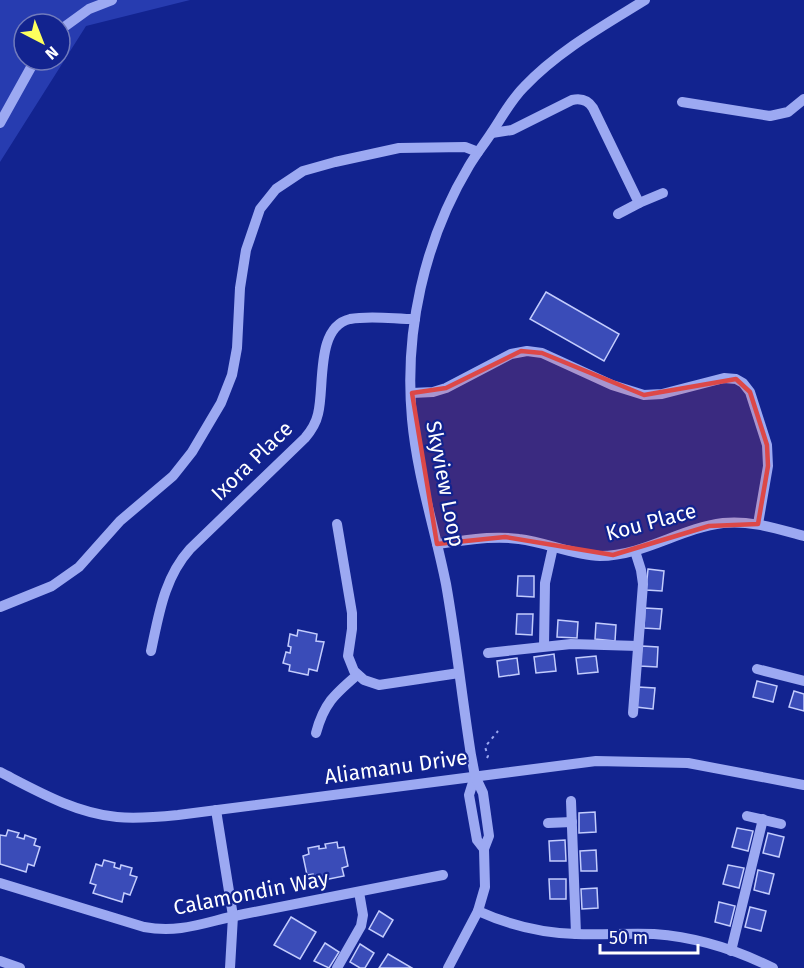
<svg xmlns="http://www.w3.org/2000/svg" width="804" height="968" font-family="'Fira Sans',sans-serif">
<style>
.green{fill:#273cb0;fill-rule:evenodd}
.building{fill:#3a4cb8;stroke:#c3ccfd;stroke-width:1.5}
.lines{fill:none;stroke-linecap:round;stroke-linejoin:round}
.path{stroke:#9ca9f2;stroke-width:2;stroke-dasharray:3 4.5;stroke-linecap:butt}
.minor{stroke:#9ca9f2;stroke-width:10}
.marked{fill:#dc4848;fill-opacity:0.2;stroke:#dc4848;stroke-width:4.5;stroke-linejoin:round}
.labels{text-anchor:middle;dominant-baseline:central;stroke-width:4.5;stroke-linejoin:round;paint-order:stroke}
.street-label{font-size:21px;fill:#fff;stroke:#12238f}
</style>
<rect width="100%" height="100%" fill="#12238f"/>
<path class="green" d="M0,0H190L86,26L0,162ZM24,24H60V60H24Z"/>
<g class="building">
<path d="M546,292L619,334L604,361L530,319Z"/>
<path d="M648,569L664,571L662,591L646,590Z"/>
<path d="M518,576H534V597L517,596Z"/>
<path d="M645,608L662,609L660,629L644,628Z"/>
<path d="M517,614H533L532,635L516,634Z"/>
<path d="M558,620L578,622L577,638L557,637Z"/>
<path d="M596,623L616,625L615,641L595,639Z"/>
<path d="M298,630L317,634L316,641L324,642L317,671L309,669L308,675L289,671L290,665L283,663L286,652L290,653L291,647L288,646L290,634L297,636Z"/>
<path d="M642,646L658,647L657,667L640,666Z"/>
<path d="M554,654L556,671L536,673L534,657Z"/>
<path d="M596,656L598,672L578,674L576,658Z"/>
<path d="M517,658L519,674L499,677L497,661Z"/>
<path d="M757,681L777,686L773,702L753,697Z"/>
<path d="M638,687L655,688L653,709L636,707Z"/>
<path d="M794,691L804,694V711L789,707Z"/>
<path d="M595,812L596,832L579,833V813Z"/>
<path d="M737,828L753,831L748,851L732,847Z"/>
<path d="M8,830L19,833L17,837L24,839L25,835L36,839L34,845L40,847L34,866L28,864L26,872L0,864V835L6,836Z"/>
<path d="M768,833L784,837L779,857L763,853Z"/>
<path d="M565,840L566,861H550L549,841Z"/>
<path d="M337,842L338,848L344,847L348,866L342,868L344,876L314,882L313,874L307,875L303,856L309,854L308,848L319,846V849L326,848L325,844Z"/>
<path d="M596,850L597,871H581L580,851Z"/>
<path d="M104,860L115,863L114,867L120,869L121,865L132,868L130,875L137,877L130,895L124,893L122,902L93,893L96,885L90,883L96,864L102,866Z"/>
<path d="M728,865L744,868L739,888L723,884Z"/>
<path d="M758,870L774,874L769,894L754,890Z"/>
<path d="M549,879H566V899H550Z"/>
<path d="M597,888L598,908L582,909L581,889Z"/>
<path d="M719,902L735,906L730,926L715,922Z"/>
<path d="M750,907L766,911L761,931L745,927Z"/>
<path d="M379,911L393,920L383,937L369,929Z"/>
<path d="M291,917L316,932L300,959L274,945Z"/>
<path d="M325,943L339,952L329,968L314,961Z"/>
<path d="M360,944L374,953L365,968H360L350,962Z"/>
<path d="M388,954L412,968H379Z"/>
</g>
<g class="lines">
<path class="path" d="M487,758L488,756L485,747L498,731"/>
<g class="minor">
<path d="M60,30L89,9L112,0"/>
<path d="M682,102L770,116L788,112L804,99"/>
<path d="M0,123L35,60"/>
<path d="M492,133L512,130L572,100C581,98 588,100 593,108L639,203L618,214"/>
<path d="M639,203L663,193"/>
<path d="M412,393L433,392L446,388L511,354L527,351L542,353L612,385L644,395L662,394L724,378L736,379L743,383L750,392L767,445L768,466L758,524"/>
<path d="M337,524L352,613V629L348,656L354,671L364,680L379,685L459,673"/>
<path d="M437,544C464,541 491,535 519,539C546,542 572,555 600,556C643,556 681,528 723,523C751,520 777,529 804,536"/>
<path d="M0,607L52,586L79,567L120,521L173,476L192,452L221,403L232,375L237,348L240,288L246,250L260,209L276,189L303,171L335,162L399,148L465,147L478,152"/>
<path d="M544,646L545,583L553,547"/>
<path d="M151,651C159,614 164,578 190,549L305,438C311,431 316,423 318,414C325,387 315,327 350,319C370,315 395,319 415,319"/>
<path d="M488,653L571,644L638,646"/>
<path d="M757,669L804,681"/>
<path d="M633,713L643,584L641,570L635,551"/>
<path d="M316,733C324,703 335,694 357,675"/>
<path d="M0,772C37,791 75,813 117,817C137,819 158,817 178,815L596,761L688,763L804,785"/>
<path d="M475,776L469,795L477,840L484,849"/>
<path d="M571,801L576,934"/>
<path d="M216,810L233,916L230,968"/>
<path d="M747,816L781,824"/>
<path d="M548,823L572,822"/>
<path d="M0,883L144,927C182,934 207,921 244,914C310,901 377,888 443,875"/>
<path d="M478,911C509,925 541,933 576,934C602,935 628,933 654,934C695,937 737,950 773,968"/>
<path d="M731,951L763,819"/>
<path d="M0,961L20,968"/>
<path d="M337,968L361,926L363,915L359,892"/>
<path d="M448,968L478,911L485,887L484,849L489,836L483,793L475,776L471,755C462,698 456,640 446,584C435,529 417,475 412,419C404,332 424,241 469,166C476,154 485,143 492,132C502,117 511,100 524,87C558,51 603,26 645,0"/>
</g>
</g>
<path class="marked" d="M521,351L542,353L644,395L736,379L750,392L767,445L768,466L758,524L709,526L613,555L505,537L437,544L412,393L446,388Z"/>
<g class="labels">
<g class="street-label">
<text transform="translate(252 461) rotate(-44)">Ixora Place</text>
<text transform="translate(445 484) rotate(79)">Skyview Loop</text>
<text transform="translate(651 522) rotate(-15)">Kou Place</text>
<text transform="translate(396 767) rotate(-8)">Aliamanu Drive</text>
<text transform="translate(251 893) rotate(-11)">Calamondin Way</text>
</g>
</g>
<g transform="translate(42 42) rotate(138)"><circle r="28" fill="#12238f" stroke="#717bbc" stroke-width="1.5"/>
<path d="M0-4.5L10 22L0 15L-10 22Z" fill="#fdff5d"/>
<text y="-9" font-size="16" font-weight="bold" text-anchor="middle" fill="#ffffff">N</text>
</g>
<path d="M600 944v9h98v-9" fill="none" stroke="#ffffff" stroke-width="3"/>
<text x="609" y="944" font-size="18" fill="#ffffff" stroke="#12238f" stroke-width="4.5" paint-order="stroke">50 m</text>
</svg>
